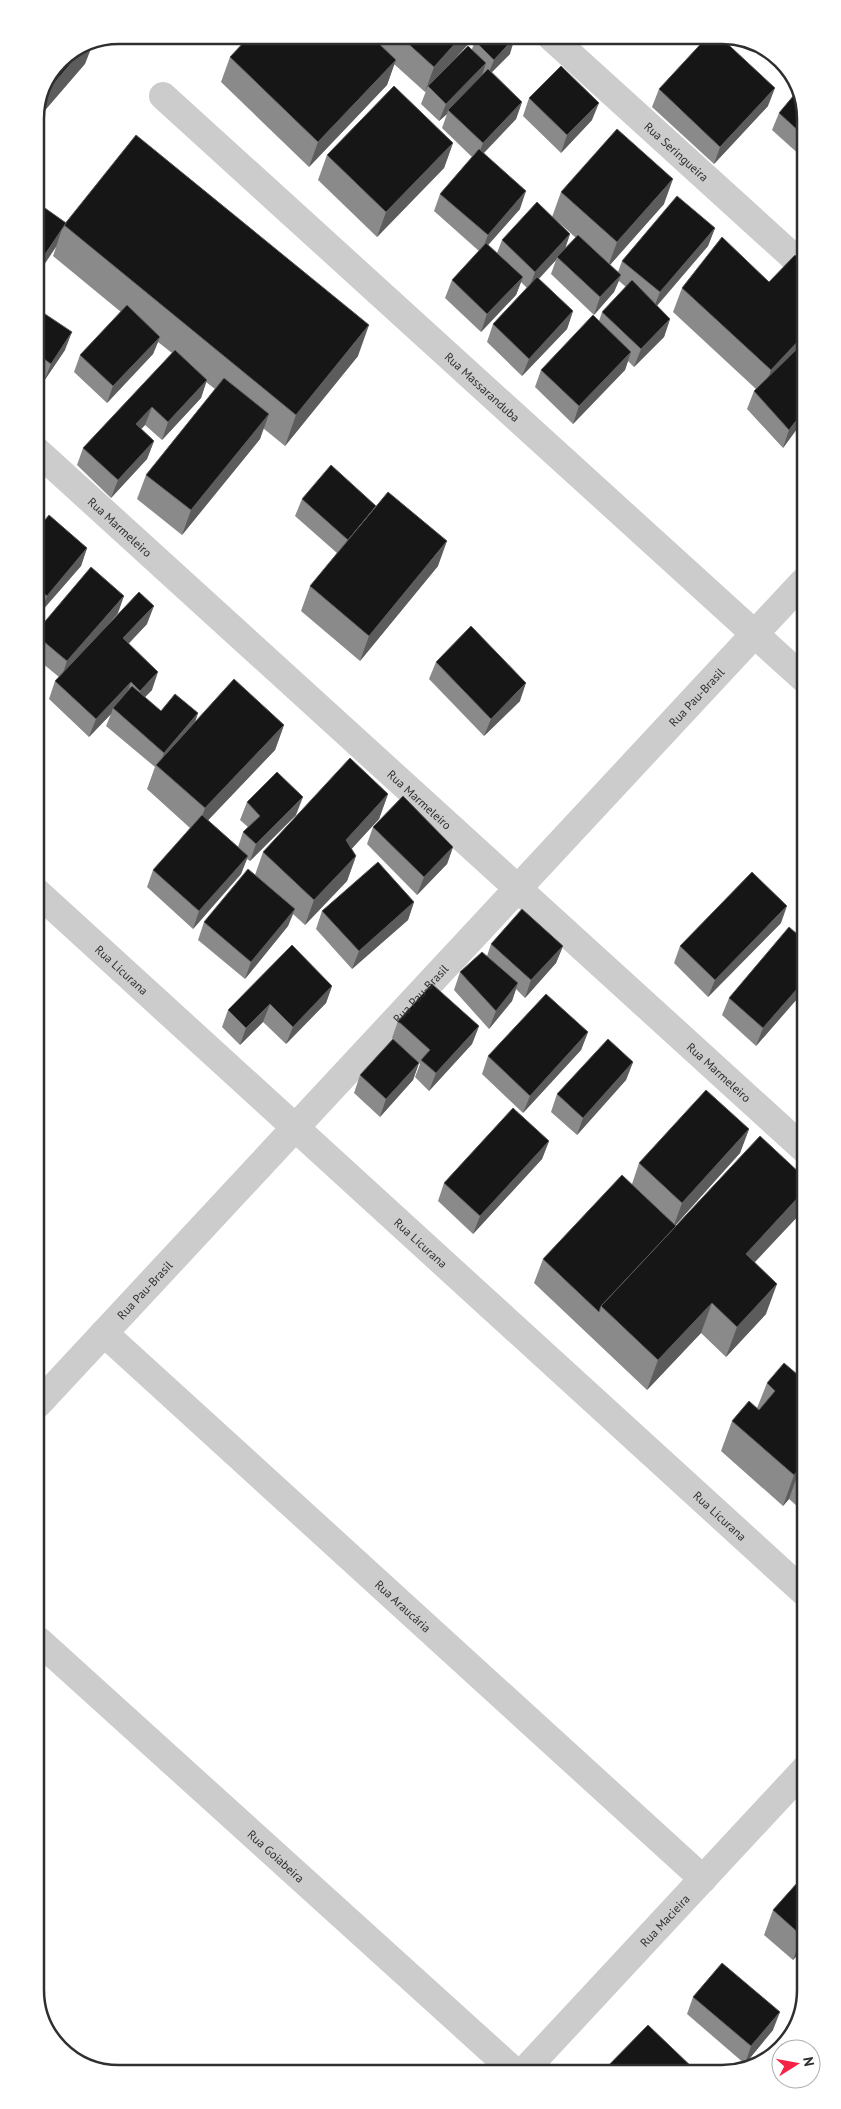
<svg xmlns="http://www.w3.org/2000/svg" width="841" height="2109" font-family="'PT Sans',sans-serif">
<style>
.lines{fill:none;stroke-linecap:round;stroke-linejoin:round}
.minor{stroke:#ccc;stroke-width:28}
.wall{fill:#8a8a8a;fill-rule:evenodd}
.shaded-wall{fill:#5c5c5c}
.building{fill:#161616;stroke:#5c5c5c}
.labels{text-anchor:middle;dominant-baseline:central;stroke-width:5;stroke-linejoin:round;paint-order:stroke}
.street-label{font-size:12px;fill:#2f2f2f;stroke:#fff}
.rim{fill:none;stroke:#2f2f2f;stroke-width:2.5}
</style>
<rect width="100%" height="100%" fill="#fff"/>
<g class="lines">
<g class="minor">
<path id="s1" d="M551,37L802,265"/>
<path id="s2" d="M163,96L803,678"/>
<path id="s3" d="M36,450L804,1149"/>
<path id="s4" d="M37,892L805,1593"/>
<path id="s5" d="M104,1333L703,1879"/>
<path id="s6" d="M38,1404L803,582"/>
<path id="s7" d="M39,1641L514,2071"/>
<path id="s8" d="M524,2071L805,1769"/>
</g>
</g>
<g class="wall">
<path d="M602,36L597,43L590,37Z"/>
<path d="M474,38L452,61L472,49L475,41L510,54L492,72L522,102L516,119L484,153L520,209L488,245L497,253L502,240L552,217L561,192L664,204L610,265L618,272L622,261L715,228L708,246L657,306L670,319L664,337L634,367L628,361L625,370L573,424L535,387L541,370L599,321L602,312L626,287L619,281L614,292L594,315L551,274L556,260L539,279L573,311L567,329L522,376L487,342L493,324L527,288L521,282L516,295L481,332L445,298L452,280L479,251L434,211L440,194L472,157L442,128L447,114L439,121L421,104L426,91L425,92L394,64L387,85L309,167L221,82L230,57L246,40ZM554,218L576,238L565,248L570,234Z"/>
<path d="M750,44L773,53L782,65L779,68Z"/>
<path d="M659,89L768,106L714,164L652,107Z"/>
<path d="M802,92V157L772,130L779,113Z"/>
<path d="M529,98L592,120L561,153L523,116Z"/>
<path d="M453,143L444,168L377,237L318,180L327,155Z"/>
<path d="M35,201L66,223L358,356L285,446L263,428L260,439L182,535L137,499L146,475L215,389L206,382L201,398L162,440L145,425L141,429L154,441L147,459L111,498L77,465L83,448L172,353L158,342L153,354L107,403L74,372L80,355L121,312L53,256L56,247Z"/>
<path d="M802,262V422L783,448L747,409L754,391L756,389L673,312L682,288L769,282Z"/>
<path d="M36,309L65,350L44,381L36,375Z"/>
<path d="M302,499L438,566L360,661L301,611L310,586L337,553L295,516Z"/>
<path d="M36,531L87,548L81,566L40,613L36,610Z"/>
<path d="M118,613L103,631L147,624L129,643L152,690L145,697L161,711L198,713L195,722L284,725L275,750L208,820L238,847L243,832L248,827L240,820L247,802L296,815L250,861L247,859L241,874L193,929L147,887L153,870L190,828L147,789L155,767L106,726L111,714L89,737L49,699L55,681L59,677L36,658V632Z"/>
<path d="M436,662L520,701L484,736L429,679Z"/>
<path d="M388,794L379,819L351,849L356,856L347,881L305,925L293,914L288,926L245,979L198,940L204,922L255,875L263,852Z"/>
<path d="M373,827L453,847L447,864L417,895L367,844Z"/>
<path d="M414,902L408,920L352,969L316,929L322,911Z"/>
<path d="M781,923L708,997L674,963L680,946Z"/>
<path d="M804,940V991L756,1046L722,1015L729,998Z"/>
<path d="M491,944L563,946L556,963L525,998L516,989L512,1001L489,1029L454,990L460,972L487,956Z"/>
<path d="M332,986L326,1003L286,1044L263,1022L240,1045L222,1027L228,1010Z"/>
<path d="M398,1021L479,1026L472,1044L429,1091L415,1077L420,1064L419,1063L413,1080L380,1117L354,1093L360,1075L393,1039L392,1038Z"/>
<path d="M588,1032L581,1050L523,1113L482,1074L488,1056Z"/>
<path d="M633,1062L626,1080L577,1135L551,1112L557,1094Z"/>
<path d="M749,1129L740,1153L675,1225L676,1226L804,1177V1203L800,1214L755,1262L766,1314L726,1357L701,1333L647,1390L534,1283L543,1259L632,1184L639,1163Z"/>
<path d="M549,1141L542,1159L473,1234L438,1201L444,1183Z"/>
<path d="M805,1381V1513L789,1499L783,1506L721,1451L732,1421L757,1408L767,1383Z"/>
<path d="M806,1873V1945L793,1960L764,1935L773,1910Z"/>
<path d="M693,1997L773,2030L745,2064L687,2014Z"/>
</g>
<g class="shaded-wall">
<path d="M599,36H602L597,43Z"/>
<path d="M515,37L510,54L487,77L494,60Z"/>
<path d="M460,38H474L429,87L428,86L425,92L434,67Z"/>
<path d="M90,41H94L85,64L35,122V114L44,95Z"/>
<path d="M396,60L387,85L309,167L318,142Z"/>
<path d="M486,63L480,81L448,110L447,114L439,121L446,104Z"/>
<path d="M775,88L768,106L714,164L720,147Z"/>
<path d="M522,102L516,119L476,161L483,143Z"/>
<path d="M599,103L592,120L561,153L567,135Z"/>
<path d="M453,143L444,168L377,237L386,212Z"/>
<path d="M673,179L664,204L608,267L617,242Z"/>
<path d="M526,191L520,209L481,253L488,235Z"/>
<path d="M715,228L708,246L653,310L660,292Z"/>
<path d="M62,229L56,247L36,277V268Z"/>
<path d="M570,234L564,252L557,257L556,260L529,289L535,272Z"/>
<path d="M621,275L614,292L594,315L600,297Z"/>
<path d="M523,277L516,295L481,332L487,314Z"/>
<path d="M573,311L567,329L522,376L529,359Z"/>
<path d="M670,319L664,337L634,367L641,349Z"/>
<path d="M369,325L358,356L285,446L296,415Z"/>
<path d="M72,332L65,350L44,381L51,364Z"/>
<path d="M160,337L153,354L107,403L113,386Z"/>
<path d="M802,337V352L762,395L771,370Z"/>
<path d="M631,352L625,370L573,424L579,406Z"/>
<path d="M207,380L201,398L162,440L168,422Z"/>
<path d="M152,407L145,425L129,442L136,424Z"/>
<path d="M802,413V422L783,448L789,430Z"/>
<path d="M269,414L260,439L182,535L191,510Z"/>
<path d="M154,441L147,459L111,498L118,480Z"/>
<path d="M447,541L438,566L360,661L369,636Z"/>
<path d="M87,548L81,566L40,613L47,596Z"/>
<path d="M124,596L118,613L61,679L67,661Z"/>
<path d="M154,606L147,624L117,656L123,638Z"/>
<path d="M158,672L152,690L134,708L140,691Z"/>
<path d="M131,682L125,699L113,708L111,714L89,737L96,719Z"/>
<path d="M526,683L520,701L484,736L491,719Z"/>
<path d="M198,713L192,731L159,768L164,753Z"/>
<path d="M284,725L275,750L196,833L205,808Z"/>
<path d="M388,794L379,819L337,865L346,840Z"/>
<path d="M303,797L296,815L250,861L256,844Z"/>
<path d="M453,847L447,864L417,895L424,877Z"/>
<path d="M248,856L241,874L193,929L199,911Z"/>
<path d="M356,856L347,881L305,925L314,900Z"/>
<path d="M414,902L408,920L352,969L359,951Z"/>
<path d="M787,906L781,923L708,997L715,980Z"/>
<path d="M295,909L288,926L245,979L251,962Z"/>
<path d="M563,946L556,963L525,998L531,980Z"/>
<path d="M804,981V991L756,1046L763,1028Z"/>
<path d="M518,983L512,1001L489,1029L496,1011Z"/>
<path d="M332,986L326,1003L286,1044L293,1027Z"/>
<path d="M270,1004L263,1022L240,1045L246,1028Z"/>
<path d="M479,1026L472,1044L429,1091L436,1073Z"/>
<path d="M588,1032L581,1050L523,1113L530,1096Z"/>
<path d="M633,1062L626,1080L577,1135L583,1118Z"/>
<path d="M419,1063L413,1080L380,1117L386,1099Z"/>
<path d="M749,1129L740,1153L673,1228L682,1203Z"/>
<path d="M549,1141L542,1159L473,1234L480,1216Z"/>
<path d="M804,1191V1203L800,1214L734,1284L746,1254Z"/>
<path d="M777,1284L766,1314L726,1357L737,1327Z"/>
<path d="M712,1303L701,1333L647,1390L658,1360Z"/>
<path d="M800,1468L789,1499L783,1506L794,1475Z"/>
<path d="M806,1931V1945L793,1960L802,1936Z"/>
<path d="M780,2012L773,2030L745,2064L751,2046Z"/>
</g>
<g class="building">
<path d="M709,35H718L775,88L720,147L659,89Z"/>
<path d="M515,37L494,60L475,41L478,38Z"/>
<path d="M402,38H460L434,67Z"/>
<path d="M374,39L396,60L318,142L230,57L246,40Z"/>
<path d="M87,41H90L44,95L60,59Z"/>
<path d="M468,46L486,63L446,104L428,86Z"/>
<path d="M561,66L599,103L567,135L529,98Z"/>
<path d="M488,69L522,102L483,143L448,110Z"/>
<path d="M394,86L453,143L386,212L327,155Z"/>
<path d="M799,89L802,92V134L779,113Z"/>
<path d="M617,129L673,179L617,242L561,192Z"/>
<path d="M136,135L369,325L296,415L64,225Z"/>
<path d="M479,149L526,191L488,235L440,194Z"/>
<path d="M677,196L715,228L660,292L622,261Z"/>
<path d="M35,201L66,223L36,268Z"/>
<path d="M537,202L570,234L535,272L502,240Z"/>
<path d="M578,235L621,275L600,297L557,257Z"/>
<path d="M722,237L769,282L795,255L802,262V337L771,370L682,288Z"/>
<path d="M486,243L523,277L487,314L452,280Z"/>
<path d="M537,277L573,311L529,359L493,324Z"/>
<path d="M632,280L670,319L641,349L602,312Z"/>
<path d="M127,305L160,337L113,386L80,355Z"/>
<path d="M36,308L72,332L51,364L36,353Z"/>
<path d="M593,315L631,352L579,406L541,370Z"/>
<path d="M802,344V413L789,430L754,391Z"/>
<path d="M175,350L207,380L168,422L152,407L136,424L154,441L118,480L83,448Z"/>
<path d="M224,378L269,414L191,510L146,475Z"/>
<path d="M331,465L376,506L348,540L302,499Z"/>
<path d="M388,492L447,541L369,636L310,586Z"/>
<path d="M49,515L87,548L47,596L36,587V531Z"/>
<path d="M91,567L124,596L67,661L36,635V632Z"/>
<path d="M139,592L154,606L123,638L158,672L140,691L131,682L96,719L55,681Z"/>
<path d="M471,626L526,683L491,719L436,662Z"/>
<path d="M234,679L284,725L205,808L156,765Z"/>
<path d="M132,686L161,711L175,694L198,713L164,753L113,708Z"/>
<path d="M350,758L388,794L346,840L356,856L314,900L263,852Z"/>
<path d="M277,772L303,797L256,844L243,832L260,816L247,802Z"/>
<path d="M403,796L453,847L424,877L373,827Z"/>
<path d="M202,815L248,856L199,911L153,870Z"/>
<path d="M378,862L414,902L359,951L322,911Z"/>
<path d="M248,869L295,909L251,962L204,922Z"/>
<path d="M752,872L787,906L715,980L680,946Z"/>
<path d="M522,909L563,946L531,980L491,944Z"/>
<path d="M789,927L804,940V981L763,1028L729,998Z"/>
<path d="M292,945L332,986L293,1027L270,1004L246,1028L228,1010Z"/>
<path d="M482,952L518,983L496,1011L460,972Z"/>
<path d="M432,984L479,1026L436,1073L421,1060L430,1050L398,1021Z"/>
<path d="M546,994L588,1032L530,1096L488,1056Z"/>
<path d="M393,1039L419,1063L386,1099L360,1075Z"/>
<path d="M608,1039L633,1062L583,1118L557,1094Z"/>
<path d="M706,1090L749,1129L682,1203L639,1163Z"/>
<path d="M513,1108L549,1141L480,1216L444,1183Z"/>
<path d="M760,1136L804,1177V1191L746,1254L777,1284L737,1327L712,1303L658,1360L601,1306Z"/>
<path d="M622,1175L676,1226L601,1306L599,1312L543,1259Z"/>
<path d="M784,1363L805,1381V1472L800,1468L794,1475L732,1421L749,1401L759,1410L775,1391L767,1383Z"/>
<path d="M806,1873V1931L802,1936L773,1910Z"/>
<path d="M722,1963L780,2012L751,2046L693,1997Z"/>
<path d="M648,2025L695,2070L603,2071Z"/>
</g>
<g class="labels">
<g class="street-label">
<text stroke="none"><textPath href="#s1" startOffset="170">Rua Seringueira</textPath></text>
<text stroke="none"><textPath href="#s2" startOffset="432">Rua Massaranduba</textPath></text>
<text stroke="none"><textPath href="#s3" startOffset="114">Rua Marmeleiro</textPath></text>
<text stroke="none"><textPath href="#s6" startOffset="966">Rua Pau-Brasil</textPath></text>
<text stroke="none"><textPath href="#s3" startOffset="519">Rua Marmeleiro</textPath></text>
<text stroke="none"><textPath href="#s4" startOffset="115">Rua Licurana</textPath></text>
<text stroke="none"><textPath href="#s6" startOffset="561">Rua Pau-Brasil</textPath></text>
<text stroke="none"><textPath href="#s3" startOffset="924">Rua Marmeleiro</textPath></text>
<text stroke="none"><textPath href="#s4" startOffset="520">Rua Licurana</textPath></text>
<text stroke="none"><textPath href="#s6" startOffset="156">Rua Pau-Brasil</textPath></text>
<text stroke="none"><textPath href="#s4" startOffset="925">Rua Licurana</textPath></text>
<text stroke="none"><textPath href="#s5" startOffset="405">Rua Araucária</textPath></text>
<text stroke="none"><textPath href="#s7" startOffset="320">Rua Goiabeira</textPath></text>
<text stroke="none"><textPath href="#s8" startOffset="206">Rua Macieira</textPath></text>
</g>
</g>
<path d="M0 0H841V2109H0ZM119 44H722A75 75 0 0 1 797 119V1990A75 75 0 0 1 722 2065H119A75 75 0 0 1 44 1990V119A75 75 0 0 1 119 44Z" fill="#fff" fill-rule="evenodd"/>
<path class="rim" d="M119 44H722A75 75 0 0 1 797 119V1990A75 75 0 0 1 722 2065H119A75 75 0 0 1 44 1990V119A75 75 0 0 1 119 44Z"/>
<g transform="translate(796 2064) rotate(79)"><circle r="24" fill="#ffffff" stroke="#acacac"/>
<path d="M0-4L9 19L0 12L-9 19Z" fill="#f52246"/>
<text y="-8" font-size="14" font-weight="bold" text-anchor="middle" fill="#2f2f2f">N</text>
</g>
</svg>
